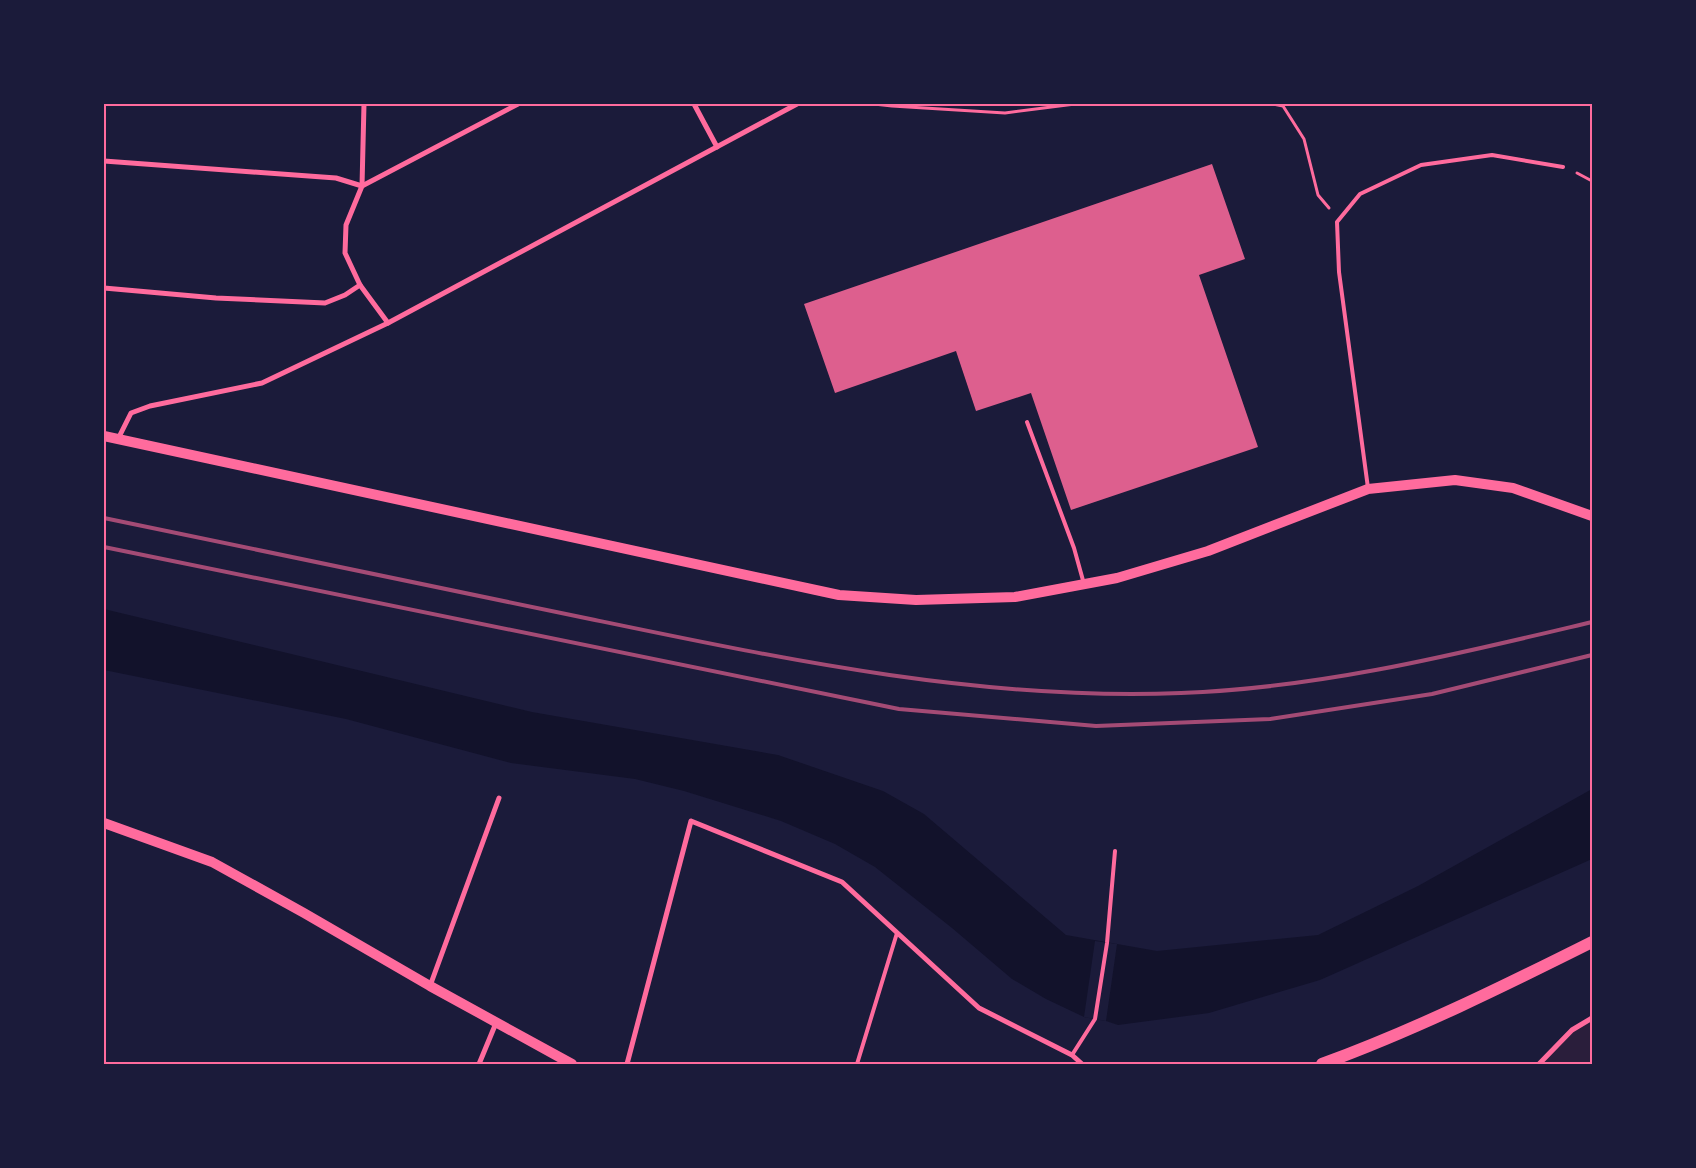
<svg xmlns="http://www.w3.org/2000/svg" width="1696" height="1168" font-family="Overpass,sans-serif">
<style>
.green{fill:#2a1e3b}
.water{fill:#12122b}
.pier{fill:#1b1b3a}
.building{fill:#dd5f8e}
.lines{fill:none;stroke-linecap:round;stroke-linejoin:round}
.path{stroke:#ff6b9d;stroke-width:3}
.service{stroke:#ff6b9d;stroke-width:4}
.minor{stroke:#ff6b9d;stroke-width:5}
.secondary{stroke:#ff6b9d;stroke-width:10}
.primary{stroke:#ff6b9d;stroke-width:12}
.rail{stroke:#a44b75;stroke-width:4}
.neatline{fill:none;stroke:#ff6b9d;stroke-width:2}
</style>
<rect width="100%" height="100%" fill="#1b1b3a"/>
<path class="green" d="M1592,1018V1064H1539L1572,1030Z"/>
<path class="water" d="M104,609L532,712L778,755L883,791L924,814L1066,935L1157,951L1318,935L1418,886L1592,789V859L1320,980L1209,1013L1118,1025L1106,1021L1084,1017L1046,999L1012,979L952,928L875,867L835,844L781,821L684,791L635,779L511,763L346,719L104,670Z"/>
<path class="pier" d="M1095,941L1117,944L1106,1021L1084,1017Z"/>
<path class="building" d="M1212,164L1245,259L1199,275L1258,447L1071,510L1031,393L976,411L956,351L835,393L804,304Z"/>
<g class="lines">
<g class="path">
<path d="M874,104L892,106L1005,113L1075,104"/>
<path d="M1273,104L1283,106L1304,139L1318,195L1329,208"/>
<path d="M1577,173L1592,181"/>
</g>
<g class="service">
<path d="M1027,422L1074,548L1084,584"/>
<path d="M1368,488L1339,272L1337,222L1360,194L1421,165L1492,155L1563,167"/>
<path d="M1072,1055L1095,1019L1107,943L1115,851"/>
<path d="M857,1064L897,933"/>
</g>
<g class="minor">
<path d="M364,104L362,186L346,225L345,253L360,285L388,323"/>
<path d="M694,104L717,147"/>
<path d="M104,161L336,178L362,186L518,104"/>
<path d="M104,288L216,298L325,303L345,295L360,285"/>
<path d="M118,439L131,413L150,406L262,383L388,323L797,104"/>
<path d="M430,986L499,798"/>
<path d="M479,1064L496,1023"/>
<path d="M627,1064L691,821L842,882L979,1008L1072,1055L1082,1064"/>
<path d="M1539,1064L1572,1030L1592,1018"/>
</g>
<g class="secondary">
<path d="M104,436L839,595L916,600L1015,597L1117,578L1208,551L1368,489L1455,480L1513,488L1592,516"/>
<path d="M104,823L212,862L304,913L430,986L572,1064"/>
</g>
<path class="primary" d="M1322,1064C1415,1030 1504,986 1592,942"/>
<g class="rail">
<path d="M104,518C267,552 431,586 595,620C788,660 983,701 1181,693C1321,688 1457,654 1592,622"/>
<path d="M104,547L899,709L1096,726L1270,719L1432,694L1592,655"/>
</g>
</g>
<rect width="1696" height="1168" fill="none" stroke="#1b1b3a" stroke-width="210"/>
<rect x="105" y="105" width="1486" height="958" class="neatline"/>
</svg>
